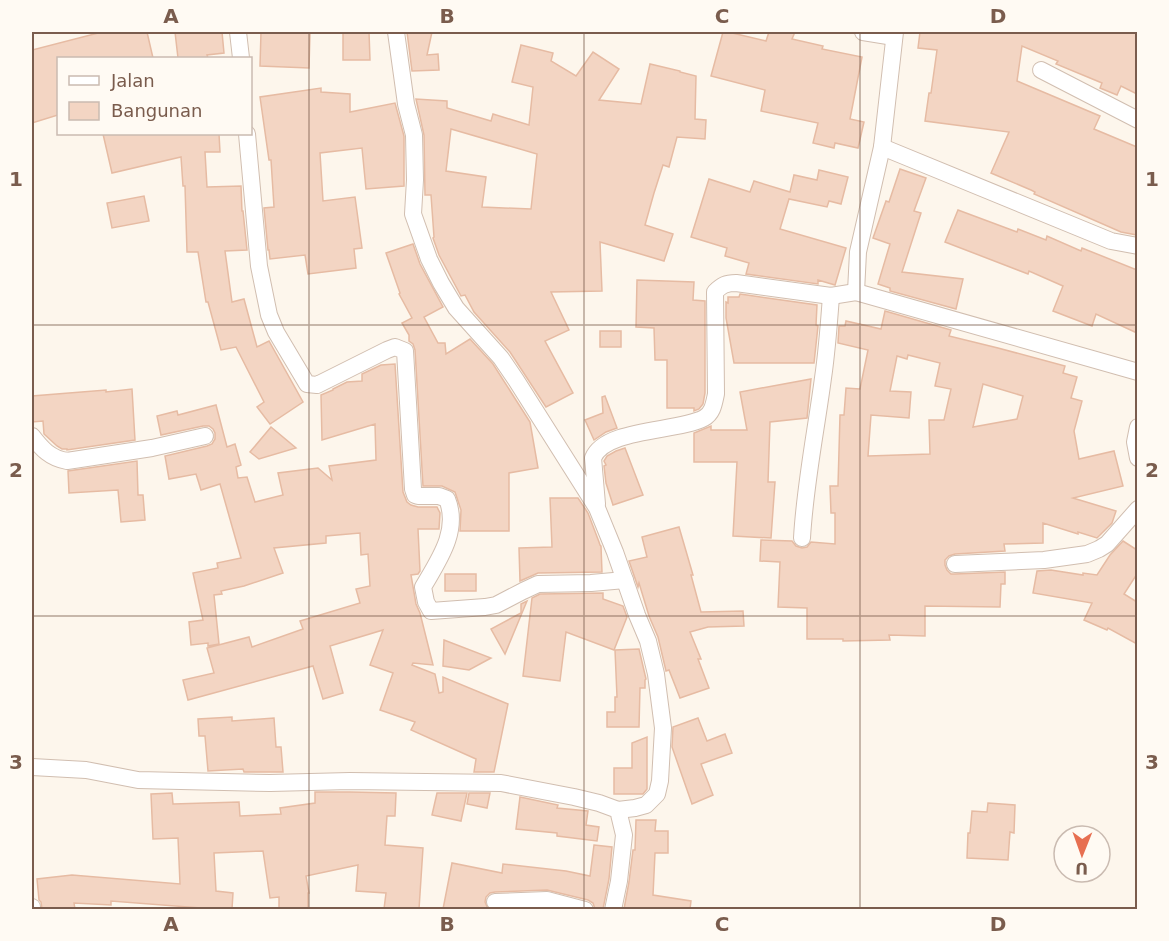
<svg xmlns="http://www.w3.org/2000/svg" width="1169" height="941" font-family="'DejaVu Sans',sans-serif">
<style>
.building{fill:#f3d5c3;stroke:#e6bba3;stroke-width:1.5;fill-rule:evenodd}
.lines{fill:none;stroke-linecap:round;stroke-linejoin:round}
.street-casing{stroke:#d1beb0;stroke-width:18}
.street{stroke:#fff;stroke-width:16}
.grid{fill:none;stroke:#7a5c4d;stroke-width:1.5;stroke-opacity:0.55}
.neatline{fill:none;stroke:#7a5c4d;stroke-width:2}
.grid-label{font-size:20px;text-anchor:middle;font-weight:bold;fill:#7a5c4d}
</style>
<rect width="100%" height="100%" fill="#fdf6ec"/>
<g class="building">
<path d="M102,32H147L153,58H58V115L32,123V50Z"/>
<path d="M175,32H222L224,53L207,55L208,58H178Z"/>
<path d="M261,32H310L309,68L260,66Z"/>
<path d="M343,32H369L370,60H343Z"/>
<path d="M407,32H432L427,55L438,54L439,70L412,71Z"/>
<path d="M723,32H728L766,41L769,32H795L792,39L823,46L822,49L862,57L850,119L864,122L858,148L835,143L834,148L813,143L818,123L761,111L765,90L711,76Z"/>
<path d="M920,32H1137V94L1121,86L1117,95L1100,88L1102,83L1056,64L1058,61L1022,46L1017,81L1100,116L1094,129L1137,147V235L1121,232L1034,194L1035,192L1031,190L991,173L1009,132L925,121L929,93H931L937,50L918,48Z"/>
<path d="M521,45L553,53L551,61L576,76L593,52L619,69L599,100L641,104L650,64L680,71V72L696,76L695,119L706,120L705,139L677,137L669,167L663,165L654,193L645,225L673,234L664,261L600,242L602,291L551,292L569,330L545,341L573,393L546,407L510,352L474,312L465,295L461,296L439,255L433,238L434,237L431,195H425L424,135L416,99L447,101V108L491,121L493,114L529,125L533,87L512,82ZM451,129L537,154L531,209L482,207L486,177L446,171Z"/>
<path d="M321,88V92L350,94V112L395,103L404,136V186L366,189L362,148L320,153L323,201L355,197L362,248L354,249L356,268L308,274L305,255L270,259L269,250H268L264,208L274,207L271,160H269L260,97Z"/>
<path d="M103,134H219L220,152H205L207,187L241,186L242,211H243L247,250L225,251L232,302L244,299L257,347L269,341L303,402L270,424L257,407L264,402L236,347L221,350L208,302H206L198,252H187L185,186H183L181,157L112,173Z"/>
<path d="M900,169L926,178L914,211L921,213L902,272L963,279L956,309L890,291V288L878,284L890,244L873,238L886,201L889,202Z"/>
<path d="M819,170L848,177L841,204L829,201L827,207L789,199L780,229L846,248L835,285L818,280V284L746,274L749,263L725,256L727,248L691,237L709,179L750,192L754,181L790,192L794,175L817,180Z"/>
<path d="M144,196L149,221L112,228L107,203Z"/>
<path d="M958,210L1017,232L1018,229L1046,240L1047,236L1081,251L1082,248L1137,270V333L1096,314L1092,326L1053,311L1063,286L1029,271L1028,274L945,242Z"/>
<path d="M413,244L420,264L443,307L424,317L438,343H445L446,354L470,339L493,364L530,422L538,468L509,473V531H460L461,510L455,492L442,486H423L415,350L413,344L409,341V335L402,323L412,318L399,294L400,293L386,253Z"/>
<path d="M637,280L694,282L693,300L705,301V393L703,404L699,409L694,411V408H667V360H655L654,328L636,327Z"/>
<path d="M740,294L817,305L816,325L818,326L814,363H734L726,318V302L728,303V297H739Z"/>
<path d="M885,311L951,330L949,336L998,348L1065,366L1063,373L1077,377L1071,398L1082,401L1074,431L1079,459L1114,451L1123,486L1073,498L1116,511L1112,523L1097,538L1078,532V534L1043,523V543L1004,544L1005,551L955,554L949,556L945,560V565L947,570L951,574H955L1005,572V584H1001L1000,607L925,606V636L889,635L890,640L843,641V639H807V608L778,607L780,562L760,561L761,540L792,541L796,546L802,548L807,547L811,542L835,544V513H831L830,486H838L840,415H844L846,388L860,389L868,350L838,343L839,326H845L846,321L881,329ZM908,355L940,363L935,386L951,389L944,420H929L930,454L868,456L871,415L909,418L911,392L890,391L897,356L907,359ZM983,384L1023,396L1017,419L973,427Z"/>
<rect x="600" y="331" width="21" height="16"/>
<path d="M395,364L403,492L407,502L411,505L418,507H437L440,513L439,529H418L420,571L418,574L411,575L416,604L420,613L433,665L413,663L412,665L435,674L439,693L443,692V677L508,704L494,772H474L476,759L411,730L415,722L380,710L393,673L370,665L383,630L330,646L343,693L323,699L313,666L188,700L183,680L214,673L207,648L249,637L252,647L303,629L300,621L360,603L356,589L370,586L368,554L361,555L360,533L326,536V543L274,548L283,573L244,586L221,591L222,594L214,595L219,644L208,646V643L191,645L189,622L203,620L193,573L218,568L217,563L241,558L220,484L201,490L196,474L169,479L165,456L207,446L212,444L215,439V433L213,429L209,426H203L161,435L157,416L177,411L178,415L216,405L227,447L235,444L241,465L236,467L238,478L247,477L255,502L283,495L278,473L318,468L332,480L329,466L376,460L375,424L322,440L321,395L333,390V389L347,382L362,381V374L381,365Z"/>
<path d="M811,379L807,418L770,422L768,482H775L771,538L733,536L737,462H694V433L711,426V430H747L740,392Z"/>
<path d="M132,389L135,440L67,450V449H62L57,446L44,434L43,421L32,422V396L106,390V392Z"/>
<path d="M605,396L617,428L606,432L594,440L585,420L603,413L602,397Z"/>
<path d="M271,427L296,448L259,459L250,452Z"/>
<path d="M625,448L643,495L613,505L606,483L604,466L606,465L604,461L607,456L616,451Z"/>
<path d="M137,461L138,495H143L145,520L121,522L118,490L69,493L68,471Z"/>
<path d="M550,498H578L588,513L599,542L600,545L601,546L602,572L538,573L520,581L519,548L552,547Z"/>
<path d="M679,527L693,575H691L701,612L743,611L744,626L708,627L690,632L701,659H698L709,688L680,698L669,670L666,671L658,637L649,616L639,583L638,587L629,561L647,557L642,537Z"/>
<path d="M1123,541L1137,550V574L1124,594L1137,602V644L1108,628L1107,630L1084,620L1092,603L1033,593L1037,571L1051,570L1083,575V573L1097,575L1110,555Z"/>
<rect x="445" y="574" width="31" height="17"/>
<path d="M603,593V599L623,606L627,617L614,650L566,632L560,681L523,676L532,598L540,594Z"/>
<path d="M527,601L522,613L505,654L491,629L521,613V604Z"/>
<path d="M444,640L491,658L469,670L443,666Z"/>
<path d="M639,649L646,679L645,680V688H640L639,727H607V712H615V697H617L615,650Z"/>
<path d="M232,717V721L274,718L276,747H281L283,772H244L243,769L208,771L205,736H199L198,719Z"/>
<path d="M698,718L707,741L725,734L732,753L701,764L713,795L692,804L672,747L673,727Z"/>
<path d="M647,737V789L643,794H614V768H632V743Z"/>
<path d="M315,792H350L396,793L395,816H387L385,845L423,848L419,909H384L386,893L356,891L358,865L306,876L309,893H308V909H279V897L270,898L263,851L214,853L216,891L233,893L232,909H214L111,901V905L74,903L75,909H42L41,902L39,900L37,879L72,875L180,884L178,838L153,839L151,794L172,793L173,804L239,802L240,816L281,814L280,808L315,803Z"/>
<path d="M437,793H467L461,821L432,815Z"/>
<path d="M469,793H490L487,808L467,804Z"/>
<path d="M520,797L558,805L557,808L588,811L586,825L599,827L597,841L557,836V833L516,829Z"/>
<path d="M988,803L1015,805L1014,833L1010,832L1008,860L967,858L968,833H970L972,811L987,812Z"/>
<path d="M636,820H656L655,831H668V853H655L653,895L691,901L690,909H624L629,882L633,850H635Z"/>
<path d="M594,845L612,847L609,879L603,909H595L593,903L588,900L547,890L495,892L490,893L486,897L485,902L488,909H443L452,863L502,873L503,864L566,871L590,876Z"/>
</g>
<g class="lines">
<g class="street-casing">
<g id="street">
<path d="M238,32L241,58"/>
<path d="M396,32L406,104L414,135L415,180L413,214L429,259L441,283L456,308L501,358L516,380L597,508L615,552L637,615L648,641L656,674L663,728L660,781L657,794L646,805L635,808L618,810"/>
<path d="M863,32L894,37"/>
<path d="M895,32L882,147L858,252L856,292L1138,372"/>
<path d="M1041,70L1138,120"/>
<path d="M247,134L259,266L269,315L276,332L307,384L317,385L387,350L395,347L405,351L413,489L415,495L418,496H439L447,499C460,531 438,561 423,587L426,602L431,611L485,607L496,605L523,591L538,584L591,583L625,580"/>
<path d="M882,147L1111,241L1138,246"/>
<path d="M1138,427L1135,442L1138,458"/>
<path d="M32,436C42,449 50,458 67,461L152,448L205,436"/>
<path d="M597,504L593,458C605,428 678,432 704,418C713,413 714,403 716,394L715,292C722,285 726,283 736,283L831,296L856,292"/>
<path d="M802,538C805,484 816,431 823,378C827,351 829,323 831,296"/>
<path d="M955,564L1044,560L1087,554L1099,549L1107,544L1138,509"/>
<path d="M32,767L86,770L138,780L270,783L350,781L501,783L574,797L599,803L618,810L624,835L619,881L613,910"/>
<path d="M495,902L547,900L585,910"/>
<path d="M32,907V910"/>
</g>
</g>
<use href="#street" class="street"/>
</g>
<path class="grid" d="M309,32V910M584,32V910M860,32V910M32,325H1138M32,616H1138"/>
<rect width="1169" height="941" fill="none" stroke="#fffaf3" stroke-width="66"/>
<rect x="57" y="57" width="195" height="78" fill="#fffaf3" stroke="#cabbb1" stroke-width="1.5"/>
<rect x="69" y="76" width="30" height="9" fill="#ffffff" stroke="#cabbb1" stroke-width="1.5"/>
<text x="111" y="87" font-size="18" fill="#7a5c4d">Jalan</text>
<rect x="69" y="102" width="30" height="18" fill="#f3d5c3" stroke="#cabbb1" stroke-width="1.5"/>
<text x="111" y="117" font-size="18" fill="#7a5c4d">Bangunan</text>
<g transform="translate(1082 854) rotate(181)"><circle r="28" fill="#fffaf3" stroke="#cabbb1" stroke-width="1.5"/>
<path d="M0-4.5L10 22L0 15L-10 22Z" fill="#e76f51"/>
<text y="-9" font-size="16" font-weight="bold" text-anchor="middle" fill="#7a5c4d">U</text>
</g>
<rect x="33" y="33" width="1103" height="875" class="neatline"/>
<g class="grid-label">
<text x="171" y="23">A</text>
<text x="447" y="23">B</text>
<text x="722" y="23">C</text>
<text x="998" y="23">D</text>
<text x="16" y="186">1</text>
<text x="1152" y="186">1</text>
<text x="16" y="477">2</text>
<text x="1152" y="477">2</text>
<text x="16" y="769">3</text>
<text x="1152" y="769">3</text>
<text x="171" y="931">A</text>
<text x="447" y="931">B</text>
<text x="722" y="931">C</text>
<text x="998" y="931">D</text>
</g>
</svg>
